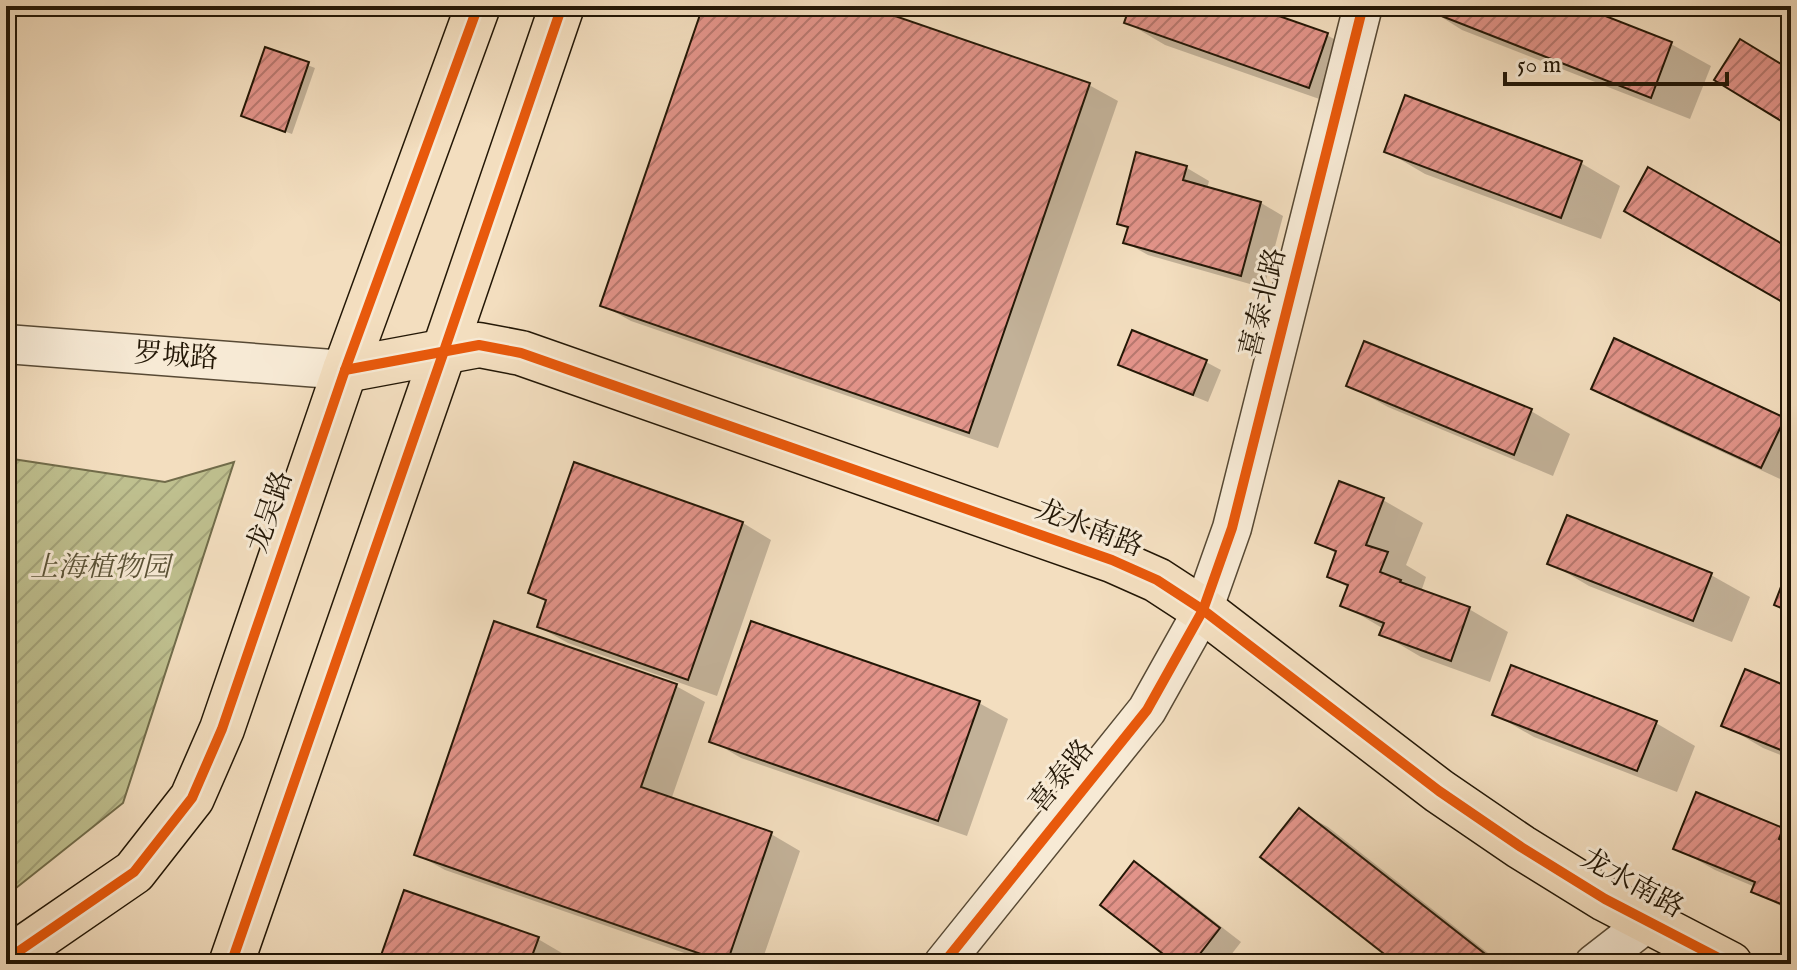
<svg xmlns="http://www.w3.org/2000/svg" width="1797" height="970" font-family="'IM FELL English','Noto Serif SC',serif">
<style>
.garden{fill:url(#garden-furrows);stroke:#716c4a;stroke-width:2}
.shadow{fill:#0003}
.building{fill:url(#building-hatch);stroke:#231706;stroke-width:2}
.lines{fill:none;stroke-linecap:round;stroke-linejoin:round}
.minor-casing{stroke:#574934;stroke-width:41}
.major-casing{stroke:#231706;stroke-width:47}
.minor{stroke:#f7ead5;stroke-width:38}
.major{stroke:#f3debf;stroke-width:44}
.cycleway-casing{stroke:#f7ead5;stroke-width:15}
.cycleway{stroke:#e8590c;stroke-width:10}
.labels{text-anchor:middle;dominant-baseline:central;stroke-width:6;stroke-linejoin:round;paint-order:stroke}
.street-label{font-size:28px;fill:#231706;stroke:#f7ead5}
.park-label{font-size:28px;font-style:italic;fill:#5a5236;stroke:#f7ead5}
</style>
<defs>
<pattern id="garden-furrows" width="10" height="10" patternUnits="userSpaceOnUse" patternTransform="scale(2)"><rect width="10" height="10" fill="#bfc08f"/><path d="M-1 1l2-2M0 10L10 0M9 11l2-2" fill="none" stroke="#a4a47a"/></pattern>
<pattern id="building-hatch" width="6" height="6" patternUnits="userSpaceOnUse" patternTransform="scale(2)"><rect width="6" height="6" fill="#e3948a"/><path d="M-1 1l2-2M0 6l6-6M5 7l2-2" fill="none" stroke="#b8786f"/></pattern>
</defs>
<rect width="100%" height="100%" fill="#f3debf"/>
<filter id="stains"><feTurbulence type="fractalNoise" baseFrequency=".0025" numOctaves="4"/><feColorMatrix values="0 0 0 0 .2 0 0 0 0 .09 0 0 0 0 .02 0 0 0 .5 -.17"/></filter>
<radialGradient id="worn" r=".72"><stop offset=".6" stop-color="#630" stop-opacity="0"/><stop offset="1" stop-color="#630" stop-opacity=".3"/></radialGradient>
<path class="garden" d="M6,458L165,482L234,462L123,803L6,896Z"/>
<g class="shadow">
<path d="M705,6H860L1089,85L1118,101L998,448L631,321L602,305Z"/>
<path d="M1132,6H1244L1327,35L1366,58L1348,109L1165,45L1126,22Z"/>
<path d="M1424,6H1575L1671,44L1711,66L1690,119L1462,30Z"/>
<path d="M266,49L315,68L292,134L250,119Z"/>
<path d="M1386,151L1581,163L1620,186L1601,239L1425,174Z"/>
<path d="M1137,155L1187,168L1209,181L1207,189L1261,203L1283,216L1264,288L1148,255L1125,242L1129,228L1120,223Z"/>
<path d="M1206,362L1221,370L1208,402L1136,373L1121,364Z"/>
<path d="M1348,385L1531,411L1570,434L1553,476L1388,407Z"/>
<path d="M1593,388L1784,419L1791,424V484L1632,410Z"/>
<path d="M575,465L743,523L771,540L717,696L568,643L539,627L548,602L530,592Z"/>
<path d="M1340,483L1383,500L1423,523L1406,565L1426,577L1421,592L1469,609L1508,632L1490,682L1421,657L1382,634L1384,629L1343,605L1349,588L1329,576L1337,554L1317,542Z"/>
<path d="M1550,563L1711,575L1750,597L1732,642L1589,586Z"/>
<path d="M676,686L705,702L671,800L771,834L800,851L761,964H716L445,870L416,854Z"/>
<path d="M1791,690V759L1763,748L1724,725Z"/>
<path d="M979,703L1008,719L967,836L741,758L712,741Z"/>
<path d="M1494,714L1656,723L1695,746L1677,792L1534,737Z"/>
<path d="M1697,795L1791,834V912L1754,891L1755,887L1715,870L1676,848Z"/>
<path d="M1299,811L1328,827L1502,964H1400Z"/>
<path d="M1134,864L1157,877L1241,942L1224,964H1179Z"/>
<path d="M538,939L567,956L564,964H380Z"/>
</g>
<g class="building">
<path d="M703,6H866L1090,83L969,433L600,306Z"/>
<path d="M1130,6H1250L1328,33L1309,88L1124,23Z"/>
<path d="M1422,6H1580L1672,42L1651,98L1421,8Z"/>
<path d="M1740,39L1791,70V127L1714,80Z"/>
<path d="M265,47L309,62L285,132L241,116Z"/>
<path d="M1405,95L1582,161L1561,218L1384,152Z"/>
<path d="M1136,152L1187,166L1183,180L1261,202L1241,276L1123,243L1128,227L1117,224Z"/>
<path d="M1648,167L1791,249V307L1624,211Z"/>
<path d="M1132,330L1207,360L1193,395L1118,365Z"/>
<path d="M1614,338L1785,418L1761,468L1591,389Z"/>
<path d="M1364,341L1532,409L1514,455L1346,386Z"/>
<path d="M574,462L743,522L688,680L537,627L546,600L528,593Z"/>
<path d="M1339,481L1384,498L1366,545L1388,552L1380,572L1401,580L1400,582L1470,607L1451,661L1379,635L1384,623L1340,606L1348,585L1327,577L1336,551L1315,543Z"/>
<path d="M1567,515L1712,573L1693,621L1547,564Z"/>
<path d="M1791,561V612L1774,605Z"/>
<path d="M494,621L677,684L641,787L772,832L727,963L414,855Z"/>
<path d="M751,621L980,701L938,821L709,742Z"/>
<path d="M1511,665L1657,721L1637,771L1492,715Z"/>
<path d="M1745,669L1791,688V754L1721,726Z"/>
<path d="M1696,792L1783,828L1779,839L1791,844V908L1751,892L1755,882L1673,849Z"/>
<path d="M1299,808L1498,964H1397L1260,857Z"/>
<path d="M1134,861L1220,928L1192,964H1176L1100,905Z"/>
<path d="M404,890L539,937L529,964H378Z"/>
</g>
<g class="lines">
<g class="minor-casing">
<g id="minor">
<path d="M6,344L345,370"/>
<path d="M943,964L1147,710L1203,610L1232,528L1363,6"/>
<path d="M1594,964L1648,922"/>
</g>
</g>
<g class="major-casing">
<g id="major">
<path d="M345,370L479,345L521,353L1112,560L1157,580L1203,610L1439,791L1521,847L1605,899L1730,964"/>
<path d="M6,960L134,872L192,798L222,729L345,370L478,6"/>
<path d="M231,964L444,351L562,6"/>
</g>
</g>
<use href="#minor" class="minor"/>
<use href="#major" class="major"/>
<g class="cycleway-casing">
<g id="cycleway">
<path d="M345,370L479,345L521,353L1112,560L1157,580L1203,610L1439,791L1521,847L1605,899L1730,964"/>
<path d="M6,960L134,872L192,798L222,729L345,370L478,6"/>
<path d="M231,964L444,351L562,6"/>
<path d="M943,964L1147,710L1203,610L1232,528L1363,6"/>
</g>
</g>
<use href="#cycleway" class="cycleway"/>
</g>
<g class="labels">
<g class="street-label">
<text transform="translate(1264 303) rotate(-76)">喜泰北路</text>
<text transform="translate(176 357) rotate(4)">罗城路</text>
<text transform="translate(271 512) rotate(-71)">龙吴路</text>
<text transform="translate(1089 529) rotate(21)">龙水南路</text>
<text transform="translate(1062 777) rotate(-51)">喜泰路</text>
<text transform="translate(1632 884) rotate(29)">龙水南路</text>
</g>
<g class="park-label">
<text x="100" y="568">上海植物园</text>
</g>
</g>
<rect width="1797" height="970" fill="none" stroke="#f3debf" stroke-width="32"/>
<rect x="8" y="8" width="1781" height="954" fill="none" stroke="#231706" stroke-width="4"/>
<rect x="16" y="16" width="1765" height="938" fill="none" stroke="#231706" stroke-width="2"/>
<path d="M1505 72v12h222v-12" fill="none" stroke="#231706" stroke-width="4"/>
<text x="1517" y="72" font-size="24" fill="#231706" stroke="#f7ead5" stroke-width="6" paint-order="stroke">50 m</text>
<rect width="100%" height="100%" filter="url(#stains)"/>
<rect width="100%" height="100%" fill="url(#worn)"/>
</svg>
